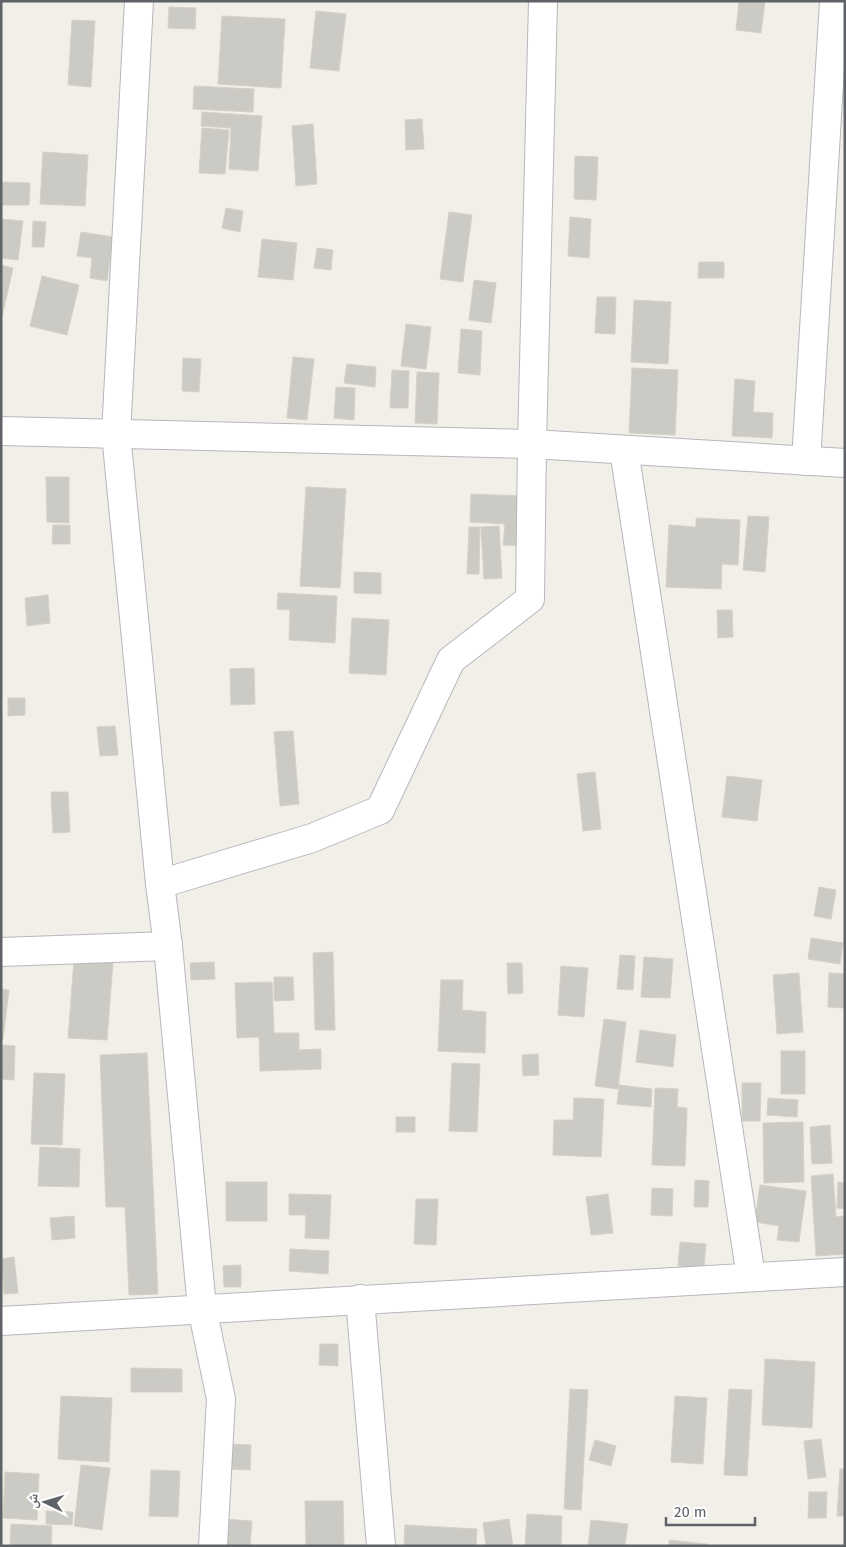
<svg xmlns="http://www.w3.org/2000/svg" width="846" height="1547" font-family="'Fira Sans','Noto Naskh Arabic',sans-serif">
<style>
.building{fill:#cccac5;stroke:#d6d1c6}
.lines{fill:none;stroke-linecap:round;stroke-linejoin:round}
.minor-casing{stroke:#b5b8bc;stroke-width:30}
.tertiary-casing{stroke:#b5b8bc;stroke-width:30}
.minor{stroke:#fff;stroke-width:28}
.tertiary{stroke:#fff;stroke-width:28}
</style>
<rect width="100%" height="100%" fill="#f1efe8"/>
<g class="building">
<path d="M739,1H765L761,33L736,30Z"/>
<path d="M169,7L196,8L195,29L168,28Z"/>
<path d="M316,11L346,14L339,71L310,68Z"/>
<path d="M222,16L285,19L281,88L218,84Z"/>
<path d="M72,20L95,21L91,87L68,85Z"/>
<path d="M194,86L254,89L253,112L193,109Z"/>
<path d="M202,112L262,116L258,171L229,169L231,128L201,126Z"/>
<path d="M422,119L424,149L406,150L405,120Z"/>
<path d="M313,124L317,184L296,186L292,126Z"/>
<path d="M202,128L229,130L225,174L199,173Z"/>
<path d="M43,152L88,155L85,206L40,204Z"/>
<path d="M575,156L598,157L596,200L574,199Z"/>
<path d="M1,182L30,183L29,205H1Z"/>
<path d="M226,208L243,211L240,232L222,228Z"/>
<path d="M449,212L472,215L463,282L440,279Z"/>
<path d="M570,217L591,219L589,258L568,256Z"/>
<path d="M1,219L23,221L18,260L1,258Z"/>
<path d="M33,221L46,222L44,247H32Z"/>
<path d="M81,232L113,237L107,281L90,278L92,258L77,256Z"/>
<path d="M262,239L297,243L293,280L258,277Z"/>
<path d="M317,248L333,250L331,270L314,268Z"/>
<path d="M699,262H724V278H698Z"/>
<path d="M1,265L13,268L2,317H1Z"/>
<path d="M42,276L79,285L67,335L30,326Z"/>
<path d="M474,280L496,283L491,323L469,320Z"/>
<path d="M597,297H616L615,334L595,333Z"/>
<path d="M634,300L671,302L668,364L631,362Z"/>
<path d="M406,324L431,327L426,369L401,366Z"/>
<path d="M461,329L482,331L480,375L458,373Z"/>
<path d="M293,357L314,359L307,420L287,418Z"/>
<path d="M183,358L201,359L199,392L182,391Z"/>
<path d="M347,364L376,367L375,387L344,383Z"/>
<path d="M632,368L678,370L675,435L629,433Z"/>
<path d="M392,370L409,371L408,408H390Z"/>
<path d="M417,372L439,373L437,424L415,423Z"/>
<path d="M735,379L755,381L753,412L773,413L772,438L732,436Z"/>
<path d="M336,387L355,388L354,420L334,418Z"/>
<path d="M46,477H69V523L47,522Z"/>
<path d="M306,487L346,489L340,588L300,586Z"/>
<path d="M471,494L523,496L520,546L503,545L505,524L470,522Z"/>
<path d="M748,516L769,517L765,572L743,570Z"/>
<path d="M696,518L740,520L738,565L722,564L721,589L666,587L669,525L696,527Z"/>
<path d="M53,525H70V544H52Z"/>
<path d="M499,526L502,578L484,579L481,527Z"/>
<path d="M469,527H480L479,574H467Z"/>
<path d="M354,572L381,573V594L354,593Z"/>
<path d="M278,593L337,596L335,643L289,640L290,610L277,609Z"/>
<path d="M48,595L50,623L27,626L25,598Z"/>
<path d="M717,610H732L733,637L718,638Z"/>
<path d="M352,618L389,620L386,675L349,673Z"/>
<path d="M254,668L255,704L231,705L230,669Z"/>
<path d="M8,698H25V715L8,716Z"/>
<path d="M115,726L118,755L100,756L97,727Z"/>
<path d="M293,731L299,804L280,806L274,732Z"/>
<path d="M595,772L601,829L583,831L577,774Z"/>
<path d="M727,776L762,780L757,821L722,817Z"/>
<path d="M51,792H68L70,832L53,833Z"/>
<path d="M819,887L836,890L831,919L814,916Z"/>
<path d="M811,938L843,943L840,964L808,959Z"/>
<path d="M333,952L335,1030H315L313,953Z"/>
<path d="M620,955L635,956L633,990L617,989Z"/>
<path d="M644,957L673,959L670,998L641,997Z"/>
<path d="M74,960L113,962L107,1040L68,1038Z"/>
<path d="M214,962L215,979L191,980L190,963Z"/>
<path d="M507,963H522L523,993L508,994Z"/>
<path d="M561,966L588,968L584,1017L558,1015Z"/>
<path d="M799,973L803,1032L777,1034L773,975Z"/>
<path d="M829,973L845,974L844,1008L828,1007Z"/>
<path d="M274,977H293L294,1000L274,1001Z"/>
<path d="M441,980H463L462,1010L486,1012L485,1053L438,1051Z"/>
<path d="M272,982L274,1033H299V1050L321,1049V1069L260,1071L259,1037L237,1038L235,983Z"/>
<path d="M1,989L9,990L3,1039H1Z"/>
<path d="M604,1019L626,1022L618,1089L595,1086Z"/>
<path d="M640,1030L676,1035L673,1067L636,1062Z"/>
<path d="M1,1045L15,1046L14,1080L1,1079Z"/>
<rect x="781" y="1051" width="24" height="43"/>
<path d="M147,1053L158,1294L129,1295L125,1207H106L100,1055Z"/>
<path d="M538,1054L539,1075L523,1076L522,1055Z"/>
<path d="M452,1063L480,1064L477,1132L449,1131Z"/>
<path d="M34,1073L65,1074L62,1145L31,1144Z"/>
<path d="M742,1083H761L760,1121H742Z"/>
<path d="M619,1085L652,1089L651,1107L617,1104Z"/>
<path d="M655,1088L678,1089L677,1107L687,1108L685,1166L652,1165Z"/>
<path d="M574,1098L604,1099L601,1157L553,1155L554,1120H573Z"/>
<path d="M768,1098L798,1100L797,1117L767,1115Z"/>
<rect x="396" y="1117" width="19" height="15"/>
<path d="M803,1122L804,1182L764,1183L763,1123Z"/>
<path d="M830,1125L832,1163L812,1164L810,1127Z"/>
<path d="M40,1147L80,1149L79,1187L38,1186Z"/>
<path d="M833,1174L836,1217L845,1216V1254L816,1256L811,1176Z"/>
<path d="M695,1180L709,1181L708,1207H694Z"/>
<rect x="226" y="1182" width="41" height="39"/>
<path d="M838,1182L845,1183V1209L837,1208Z"/>
<path d="M760,1185L806,1191L799,1242L777,1240L779,1226L755,1222Z"/>
<path d="M652,1188L673,1189L672,1216L651,1215Z"/>
<path d="M289,1194L331,1195L329,1239L305,1238L306,1215H289Z"/>
<path d="M608,1194L613,1233L591,1235L586,1197Z"/>
<path d="M416,1199H438L436,1245L414,1244Z"/>
<path d="M74,1216L75,1238L52,1240L50,1218Z"/>
<path d="M680,1242L706,1244L704,1268L678,1266Z"/>
<path d="M290,1249L329,1251L328,1274L289,1271Z"/>
<path d="M14,1257L18,1293L4,1294L1,1259Z"/>
<path d="M241,1265V1287H224L223,1266Z"/>
<path d="M320,1344H338V1366L319,1365Z"/>
<path d="M765,1359L815,1362L812,1428L762,1425Z"/>
<path d="M131,1368L182,1369V1392H131Z"/>
<path d="M570,1389L588,1390L581,1510L564,1509Z"/>
<path d="M729,1389L752,1390L747,1476L724,1475Z"/>
<path d="M61,1396L112,1398L109,1462L58,1459Z"/>
<path d="M675,1396L707,1398L703,1464L671,1462Z"/>
<path d="M821,1439L826,1477L808,1479L804,1441Z"/>
<path d="M595,1440L616,1446L611,1466L589,1460Z"/>
<path d="M228,1444L251,1445L250,1470L227,1469Z"/>
<path d="M81,1465L110,1468L102,1530L74,1526Z"/>
<path d="M840,1469H845V1516H837Z"/>
<path d="M151,1470L180,1471L178,1517L149,1516Z"/>
<path d="M5,1472L39,1474L37,1520L3,1518Z"/>
<path d="M809,1492H827L826,1518H808Z"/>
<path d="M305,1501H343L344,1545L306,1546Z"/>
<path d="M46,1511L73,1512L72,1525L46,1524Z"/>
<path d="M527,1514L562,1516L561,1546H525Z"/>
<path d="M224,1519L252,1521L250,1546H223Z"/>
<path d="M509,1519L513,1546H486L483,1523Z"/>
<path d="M591,1520L628,1524L625,1545L636,1546H588Z"/>
<path d="M11,1524L52,1526L51,1546H10Z"/>
<path d="M405,1525L477,1529L476,1546H404Z"/>
<path d="M669,1540L707,1544L706,1546H669Z"/>
</g>
<g class="lines">
<g class="minor-casing">
<g id="minor">
<path d="M139,1L116,434L160,884L168,946L202,1308L221,1399L213,1546"/>
<path d="M1,431L532,444L845,463"/>
<path d="M624,450L751,1277"/>
<path d="M806,461L834,1"/>
<path d="M160,884L312,838L380,810L451,660L530,599L532,444L543,1"/>
<path d="M1,952L168,946"/>
<path d="M360,1299L381,1546"/>
</g>
</g>
<g class="tertiary-casing">
<path id="tertiary" d="M1,1321L845,1272"/>
</g>
<use href="#minor" class="minor"/>
<use href="#tertiary" class="tertiary"/>
</g>
<rect width="846" height="1547" fill="none" stroke="#5f6368" stroke-width="5"/>
<g transform="translate(45 1502) rotate(275)" stroke="#ffffff" stroke-width="4" paint-order="stroke">
<path d="M0-4L9 19L0 12L-9 19Z" fill="#5f6368"/>
<text y="-8" font-size="14" font-weight="bold" text-anchor="middle" fill="#5f6368">ش</text>
</g>
<path d="M666 1517v8h89v-8" fill="none" stroke="#5f6368" stroke-width="2.5"/>
<text x="674" y="1517" font-size="15" fill="#5f6368" stroke="#ffffff" stroke-width="4" paint-order="stroke">20 m</text>
</svg>
